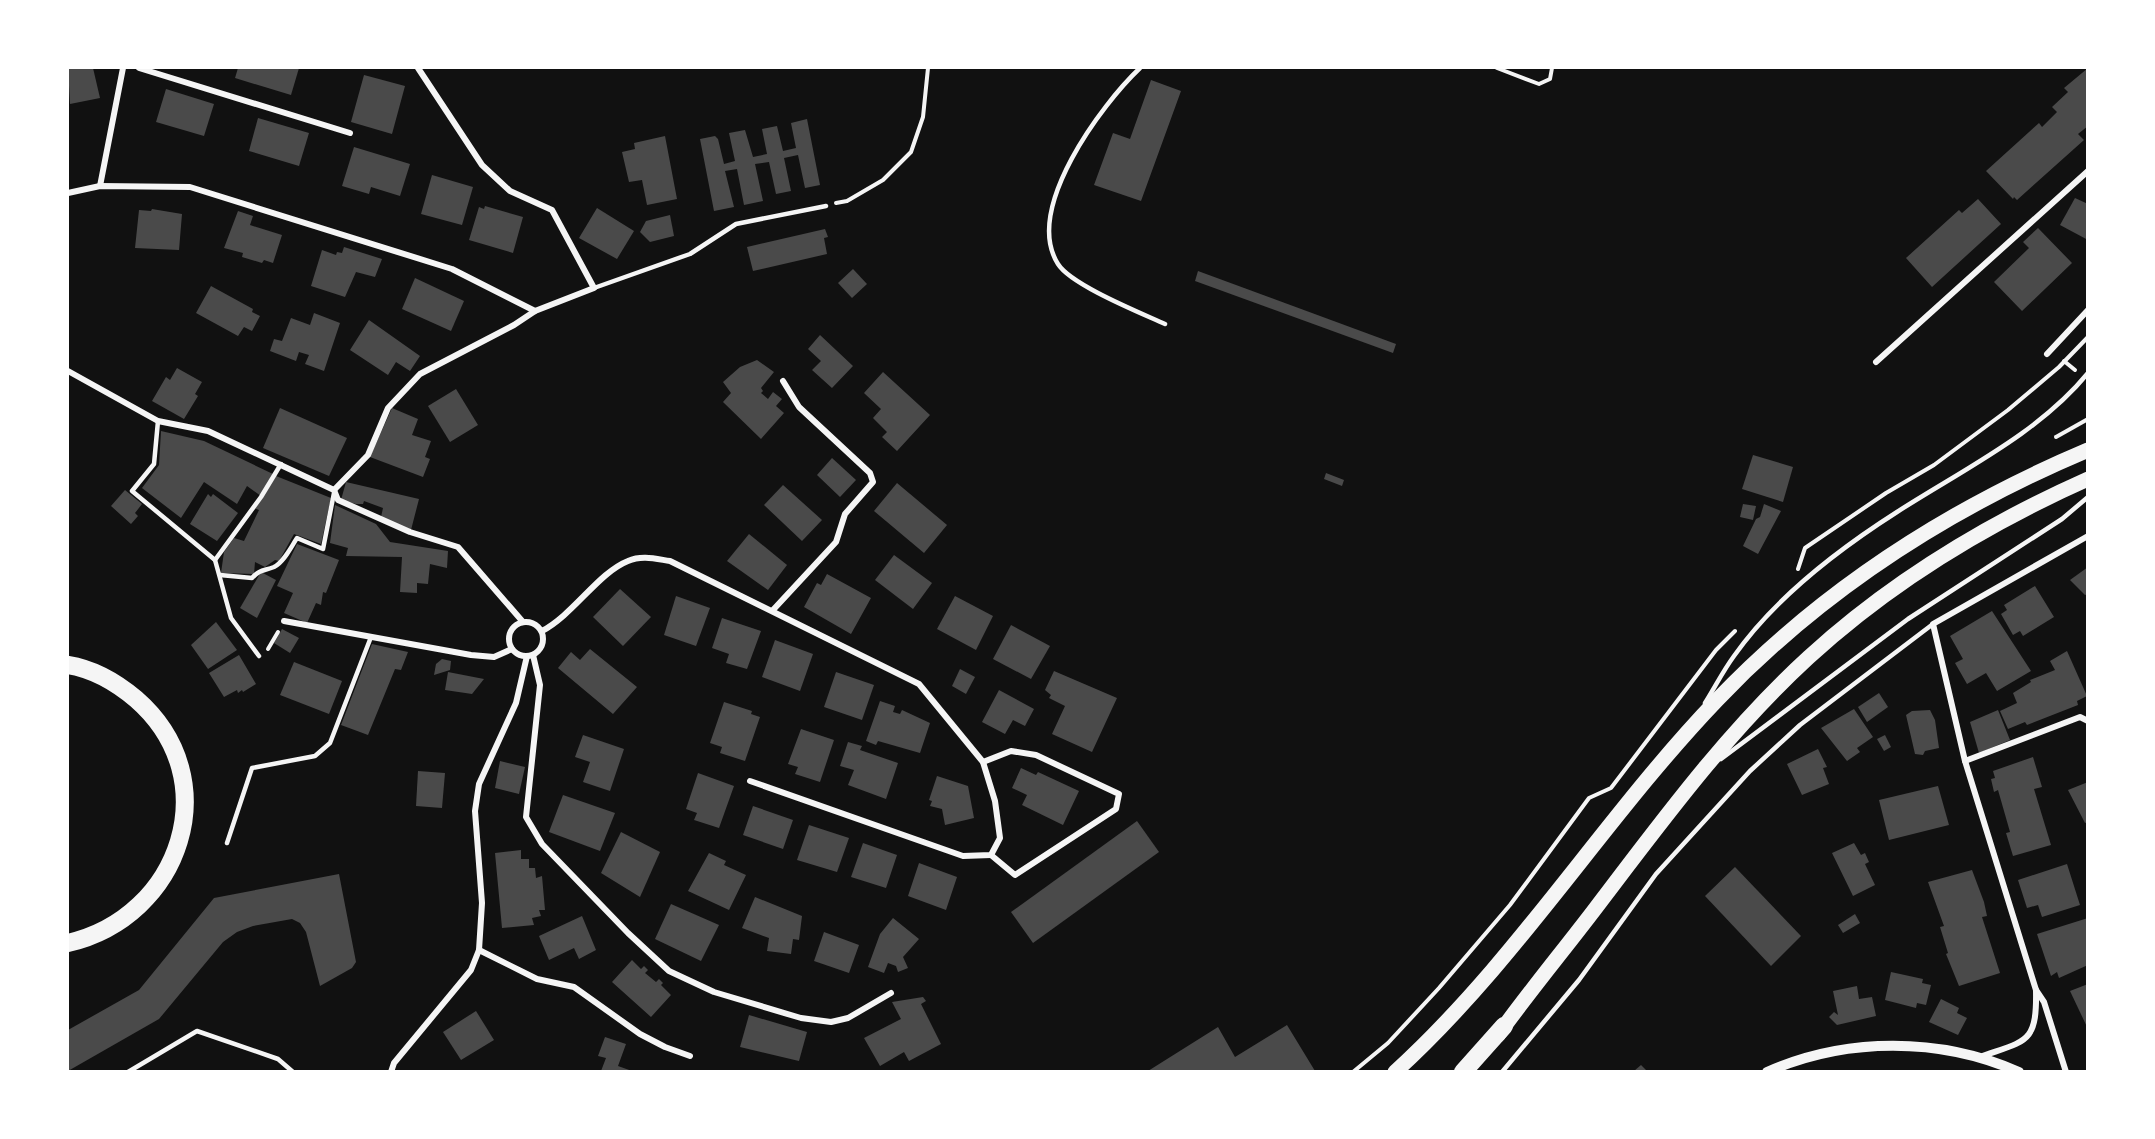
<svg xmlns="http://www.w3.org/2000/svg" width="2155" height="1139" font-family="'Varela Round',sans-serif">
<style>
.building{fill:#4a4a4a}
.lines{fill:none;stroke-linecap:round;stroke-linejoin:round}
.path{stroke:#f5f5f5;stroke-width:4}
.service{stroke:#f5f5f5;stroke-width:4.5}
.minor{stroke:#f5f5f5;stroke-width:6}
.tertiary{stroke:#f5f5f5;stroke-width:10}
.primary{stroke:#f5f5f5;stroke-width:15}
.motorway{stroke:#f5f5f5;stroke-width:18}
</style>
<rect width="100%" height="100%" fill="#111"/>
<g class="building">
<path d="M68,68H93L100,98L70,104Z"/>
<path d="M238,68H299L291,95L235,78Z"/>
<path d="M2088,68V126L2078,134L2084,140L2017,200L2014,197L2013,199L1986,171L2039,123L2042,127L2057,112L2052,107L2068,92L2064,88Z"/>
<path d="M364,75L405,86L392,134L351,122Z"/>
<path d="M1151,80L1181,91L1141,201L1094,185L1113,133L1130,139Z"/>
<path d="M166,89L214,104L204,136L156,122Z"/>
<path d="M258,118L309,133L299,166L249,151Z"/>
<path d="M807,119L820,185L805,188L798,155L784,158L791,191L776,194L769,162L755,164L763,201L744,205L737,169L725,171L734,207L714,211L700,139L715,136L718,139L724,164L735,161L729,133L745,130L753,157L767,154L762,129L777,126L783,151L796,148L791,123Z"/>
<path d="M665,136L677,199L647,205L642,180L629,182L622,152L635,149L634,143Z"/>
<path d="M354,147L410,164L400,196L371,187L369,194L342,186Z"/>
<path d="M432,175L473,187L462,225L421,214Z"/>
<path d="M2075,198L2088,204V240L2060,225Z"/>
<path d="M1978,199L2001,224L1932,287L1906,258L1959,210L1962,213Z"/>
<path d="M485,206L523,217L513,253L469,240L479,207L484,209Z"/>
<path d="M597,208L634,231L617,259L579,238Z"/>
<path d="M152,209L182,214L179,250L135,248L139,210L151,211Z"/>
<path d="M238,211L253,216L250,225L282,235L273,263L264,260L262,263L242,257L243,253L224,248Z"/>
<path d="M670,215L674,236L650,242L640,232L646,221Z"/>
<path d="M2038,228L2072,263L2022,311L1994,282L2029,248L2023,242Z"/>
<path d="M825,229L828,237L824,238L827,254L753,271L747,247Z"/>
<path d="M344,247L382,259L375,277L356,272L345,297L311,286L322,250L336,255L337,252L342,253Z"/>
<path d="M853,269L867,284L852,298L838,283Z"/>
<path d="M1198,271L1396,344L1393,353L1195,281Z"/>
<path d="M415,278L464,301L451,331L402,309Z"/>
<path d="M211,286L253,309L252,312L260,316L252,331L244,327L238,336L196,313Z"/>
<path d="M314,313L340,323L324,371L305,364L309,355L299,352L296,361L270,351L274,339L282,341L291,318L310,325Z"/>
<path d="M369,320L420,356L410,371L396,362L388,375L350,350Z"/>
<path d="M820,335L853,366L832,388L812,370L821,361L808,349Z"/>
<path d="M757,360L774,372L761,388L763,391L761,393L768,399L773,392L782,399L776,406L784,413L761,439L723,402L731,393L723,382L740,367Z"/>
<path d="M177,368L202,382L195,394L198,396L184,419L152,401L166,377L170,380Z"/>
<path d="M883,372L930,415L897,451L882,437L887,432L873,418L881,409L864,393Z"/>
<path d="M456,389L478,425L450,442L428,406Z"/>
<path d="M280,408L347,438L329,476L263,448Z"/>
<path d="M392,408L418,419L412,435L431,441L425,457L430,459L423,477L370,457Z"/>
<path d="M161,431L204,441L273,474L261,496L247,486L237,504L204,482L181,518L142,488L159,465Z"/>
<path d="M1753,455L1793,467L1783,502L1742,489Z"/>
<path d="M832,458L856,480L840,497L817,475Z"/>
<path d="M1326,473L1344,480L1342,486L1324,479Z"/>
<path d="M276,476L331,498L321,544L294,534L279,561L275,560L265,567L255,562L254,574L221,573L224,552L234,538L244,541L259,510L254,508Z"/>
<path d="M346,482L419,499L411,530L381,517L383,508L364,501L363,504H356L341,500Z"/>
<path d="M897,483L947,525L924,553L874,511Z"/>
<path d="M783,485L822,520L802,541L764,505Z"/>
<path d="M125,490L142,504L135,513L138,516L131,524L111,506Z"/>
<path d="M208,494L211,497L213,494L238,513L217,541L190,524Z"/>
<path d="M1743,504L1756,506L1753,520L1740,517Z"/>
<path d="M1764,504L1781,511L1758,554L1743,546L1756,519L1760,517Z"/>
<path d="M335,505L376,524L390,542L448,551L447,568L430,564L428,584L417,583V593L400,592L402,557L346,556L348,548L330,543Z"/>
<path d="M749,534L787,565L768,590L727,561Z"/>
<path d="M297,544L339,560L326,593L323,592L321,605L316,603L307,623L284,613L293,593L277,586Z"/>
<path d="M894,555L932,583L913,609L875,580Z"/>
<path d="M2088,567V594L2085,595L2070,580Z"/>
<path d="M261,572L276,580L257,618L240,608Z"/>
<path d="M827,574L871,598L851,634L804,607L817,583L821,585Z"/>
<path d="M2035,586L2054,617L2023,636L2020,631L2013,635L2001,614L2007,610L2004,605Z"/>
<path d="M620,589L651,617L623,646L593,617Z"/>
<path d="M676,596L710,608L696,646L664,635Z"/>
<path d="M955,596L993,616L976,650L937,629Z"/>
<path d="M1992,611L2031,671L1997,691L1986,673L1967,684L1955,663L1963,659L1950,636Z"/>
<path d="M722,618L761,631L747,669L726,663L729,654L712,648Z"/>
<path d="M216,622L237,650L208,669L191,645Z"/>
<path d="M1011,625L1050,646L1031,679L993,659Z"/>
<path d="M282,629L299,638L290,653L274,643Z"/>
<path d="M775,640L813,654L800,691L762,677Z"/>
<path d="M372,644L408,652L401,670L395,669L368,735L341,725Z"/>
<path d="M590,649L637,687L613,714L558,668L571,652L580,660Z"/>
<path d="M2067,651L2087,696L2077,701L2078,705L2027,725L2025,722L2008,729L2000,711L2017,703L2013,693L2031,682L2030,680L2055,670L2050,661Z"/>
<path d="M239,655L256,684L243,692L242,690L238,693L237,690L224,697L209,673Z"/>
<path d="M442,659L451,661L450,670L434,675L436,664Z"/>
<path d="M294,662L342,681L329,714L280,695Z"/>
<path d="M960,669L975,677L966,694L952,686Z"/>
<path d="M1054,671L1117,698L1092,752L1052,734L1065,706L1049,698L1051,695L1045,690Z"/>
<path d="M448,672L484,679L472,694L445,690Z"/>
<path d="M836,672L874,685L862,720L824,707Z"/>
<path d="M999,690L1034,709L1025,726L1013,720L1005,734L982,722Z"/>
<path d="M1879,693L1888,707L1867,722L1858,707Z"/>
<path d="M880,701L895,706L893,712L900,714L902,710L930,723L920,753L878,741L876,745L866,741Z"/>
<path d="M724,702L752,711L751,714L760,717L745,761L720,753L722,747L710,743Z"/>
<path d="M1854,709L1873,737L1857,748L1860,752L1847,761L1821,728Z"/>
<path d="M1930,710L1935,720L1939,748L1925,751L1923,755L1915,754L1906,715L1912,711Z"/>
<path d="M1998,710L2010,740L1979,753L1970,722Z"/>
<path d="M801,729L834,740L820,782L795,774L798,767L788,764Z"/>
<path d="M583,735L624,749L610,791L583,782L590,762L575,757Z"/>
<path d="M1885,735L1891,747L1884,751L1877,739Z"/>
<path d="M848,742L862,746L860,750L898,763L886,799L848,785L854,770L840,766Z"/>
<path d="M1818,749L1827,767L1823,768L1829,784L1802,795L1787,764Z"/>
<path d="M2033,757L2042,787L2034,789L2051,845L2013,856L2006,833L2010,832L1998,790L1994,792L1991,779L1995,778L1993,771Z"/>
<path d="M500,761L525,767L519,794L495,788Z"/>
<path d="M1021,768L1036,775L1038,772L1079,791L1063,825L1022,805L1027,795L1012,788Z"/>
<path d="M418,771L445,773L442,808L416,806Z"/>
<path d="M698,773L734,786L719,828L694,820L697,813L686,809Z"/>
<path d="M937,776L968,786L974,818L945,825L942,809L930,806L932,801L929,800Z"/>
<path d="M2088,782V822L2085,823L2068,790Z"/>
<path d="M1938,786L1949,825L1889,840L1879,800Z"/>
<path d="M563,795L615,813L600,851L549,832Z"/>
<path d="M753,806L793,820L783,849L743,835Z"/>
<path d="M1137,821L1159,852L1033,943L1011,912Z"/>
<path d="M809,825L849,838L837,872L797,860Z"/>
<path d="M621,832L660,852L640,897L601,873Z"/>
<path d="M863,843L897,855L886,888L851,877Z"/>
<path d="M1854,843L1861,855L1865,853L1869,862L1865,864L1875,885L1853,896L1832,853Z"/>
<path d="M521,850V859H529V868H535L536,878L542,876L545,910H539L541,916L532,918L534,925L502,928L495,853Z"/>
<path d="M709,853L726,861L724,865L746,875L729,910L688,891Z"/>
<path d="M919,863L957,877L946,910L908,896Z"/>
<path d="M2067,864L2080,905L2042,917L2038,905L2027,908L2018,880Z"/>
<path d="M1735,867L1801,936L1771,966L1705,896Z"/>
<path d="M1972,870L1984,902L1987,916L1982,917L2000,973L1959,986L1946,954L1948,953L1940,927L1944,926L1928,882Z"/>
<path d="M339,874L356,962L352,968L320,986L306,932L300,923L292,919L253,926L237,932L223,942L159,1019L68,1071V1030L139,990L214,898Z"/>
<path d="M755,897L802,916L799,940L793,939L791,954L767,951L769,938L742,928Z"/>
<path d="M671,904L719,925L701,961L655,939Z"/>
<path d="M1855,914L1860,923L1843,933L1838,925Z"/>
<path d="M582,916L596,950L579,959L574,948L549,960L539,936Z"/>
<path d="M893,918L919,939L903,957L908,968L898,972L896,966L888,963L884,973L868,967L880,934Z"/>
<path d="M2088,918V965L2059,978L2057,972L2051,976L2037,934Z"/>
<path d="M824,932L859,945L849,973L814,961Z"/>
<path d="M632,960L641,969L644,966L648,970L645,973L656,982L659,979L663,983L661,985L671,995L651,1017L612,982Z"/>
<path d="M1891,972L1923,979L1922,983L1931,985L1926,1005L1917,1003L1916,1008L1885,1000Z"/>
<path d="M2088,984V1029L2070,991Z"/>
<path d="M1857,986L1859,999L1872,997L1876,1016L1837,1025L1829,1017L1834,1012L1838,1015L1833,991Z"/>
<path d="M923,997L926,1001L921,1004L941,1044L909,1061L904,1052L880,1066L864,1038L901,1019L892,1002Z"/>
<path d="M1941,999L1959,1008L1957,1013L1967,1018L1958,1035L1929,1022Z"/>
<path d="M476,1011L494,1040L461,1060L443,1032Z"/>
<path d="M749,1015L807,1032L799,1061L740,1047Z"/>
<path d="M1287,1025L1315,1071H1148L1218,1027L1235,1057Z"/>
<path d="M605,1037L626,1044L618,1066L632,1071H601L606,1058L598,1056Z"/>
<path d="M1641,1065L1647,1071H1634Z"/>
</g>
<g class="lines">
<g class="path">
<path d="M1497,68L1539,84L1550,79L1552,68"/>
<path d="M836,203L847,201L883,180L911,152L923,117L928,68"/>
<path d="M2064,361L2075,370"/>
<path d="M2056,437L2088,419"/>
<path d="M1798,569L1805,548L1886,493L1934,465L2008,410L2059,367L2088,337"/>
<path d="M268,649L278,632"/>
<path d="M1353,1072L1388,1043L1439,988L1510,905L1589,798L1611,788L1716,650L1735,631"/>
</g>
<g class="service">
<path d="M1140,68C1102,104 1023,209 1058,264C1071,285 1141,313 1165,324"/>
<path d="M594,288L690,254L736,224L826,206"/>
<path d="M158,421L154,464L132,491L215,560L231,618L259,656"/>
<path d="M215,560L261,497L281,464"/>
<path d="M220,575L252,578C260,569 264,571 274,567C284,562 291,547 297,538L323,549L334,493"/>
<path d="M1705,703C1715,687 1723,671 1734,656C1774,599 1839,549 1897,512C1962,470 2038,434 2088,373"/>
<path d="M1721,759L1908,619L2062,519L2088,497"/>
<path d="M227,843L252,768L315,756L330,743L371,637"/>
<path d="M128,1072L197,1031L278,1059L293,1072"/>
<path d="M1502,1072L1579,980L1656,874L1750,771L1800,725L1933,624"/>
</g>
<g class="minor">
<path d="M139,68L350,133"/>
<path d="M100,186L123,68"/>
<path d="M68,193L100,186L190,187L452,269L535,311"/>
<path d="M2047,354L2088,310"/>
<path d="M1876,362L2088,171"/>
<path d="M68,371L158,421L208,431L334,490L338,500L410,532L458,547L523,622"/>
<path d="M334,490L368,455L388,408L420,374L514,325L535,311L594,288L552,210L510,191L482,165L418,68"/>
<path d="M773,610L836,542L845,514L873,482L870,473L799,407L783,381"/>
<path d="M284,621L471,655L494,657L512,649"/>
<circle cx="526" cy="639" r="17"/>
<path d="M542,631C574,614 598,573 628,561C642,555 656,559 670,561L919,684L983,762L995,801L1000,838L991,855L963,856L750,781"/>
<path d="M533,655L540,685L526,817L542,844L628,933L669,971L714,992L801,1018L831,1022L848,1018L891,993"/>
<path d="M1965,761L2080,717L2088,721"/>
<path d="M983,762L1011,751L1036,755L1119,794L1116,809L1015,875L991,855"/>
<path d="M479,950L537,979L574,987L640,1034L665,1047L690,1056"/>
<path d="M1980,1057C2027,1040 2037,1044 2036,990"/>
<path d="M391,1072L394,1063L471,970L479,950L482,903L475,811L479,784L516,703L527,656"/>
<path d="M2066,1072L2044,1002L2036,990L1965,761L1933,624L2088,536"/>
</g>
<path class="tertiary" d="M1767,1072C1846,1037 1940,1037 2019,1072"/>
<g class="primary">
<path d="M1498,1035C1529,992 1563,951 1595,909C1662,821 1727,732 1809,657C1891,582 1987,524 2088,479"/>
<path d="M1395,1072C1517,961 1604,818 1717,700C1822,590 1948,509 2088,450"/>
</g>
<g class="motorway">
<path d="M68,665C93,669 117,683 136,699C228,779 181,917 68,943"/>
<path d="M1463,1072L1504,1026"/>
</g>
</g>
<rect width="2155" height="1139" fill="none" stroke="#ffffff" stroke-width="138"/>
</svg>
